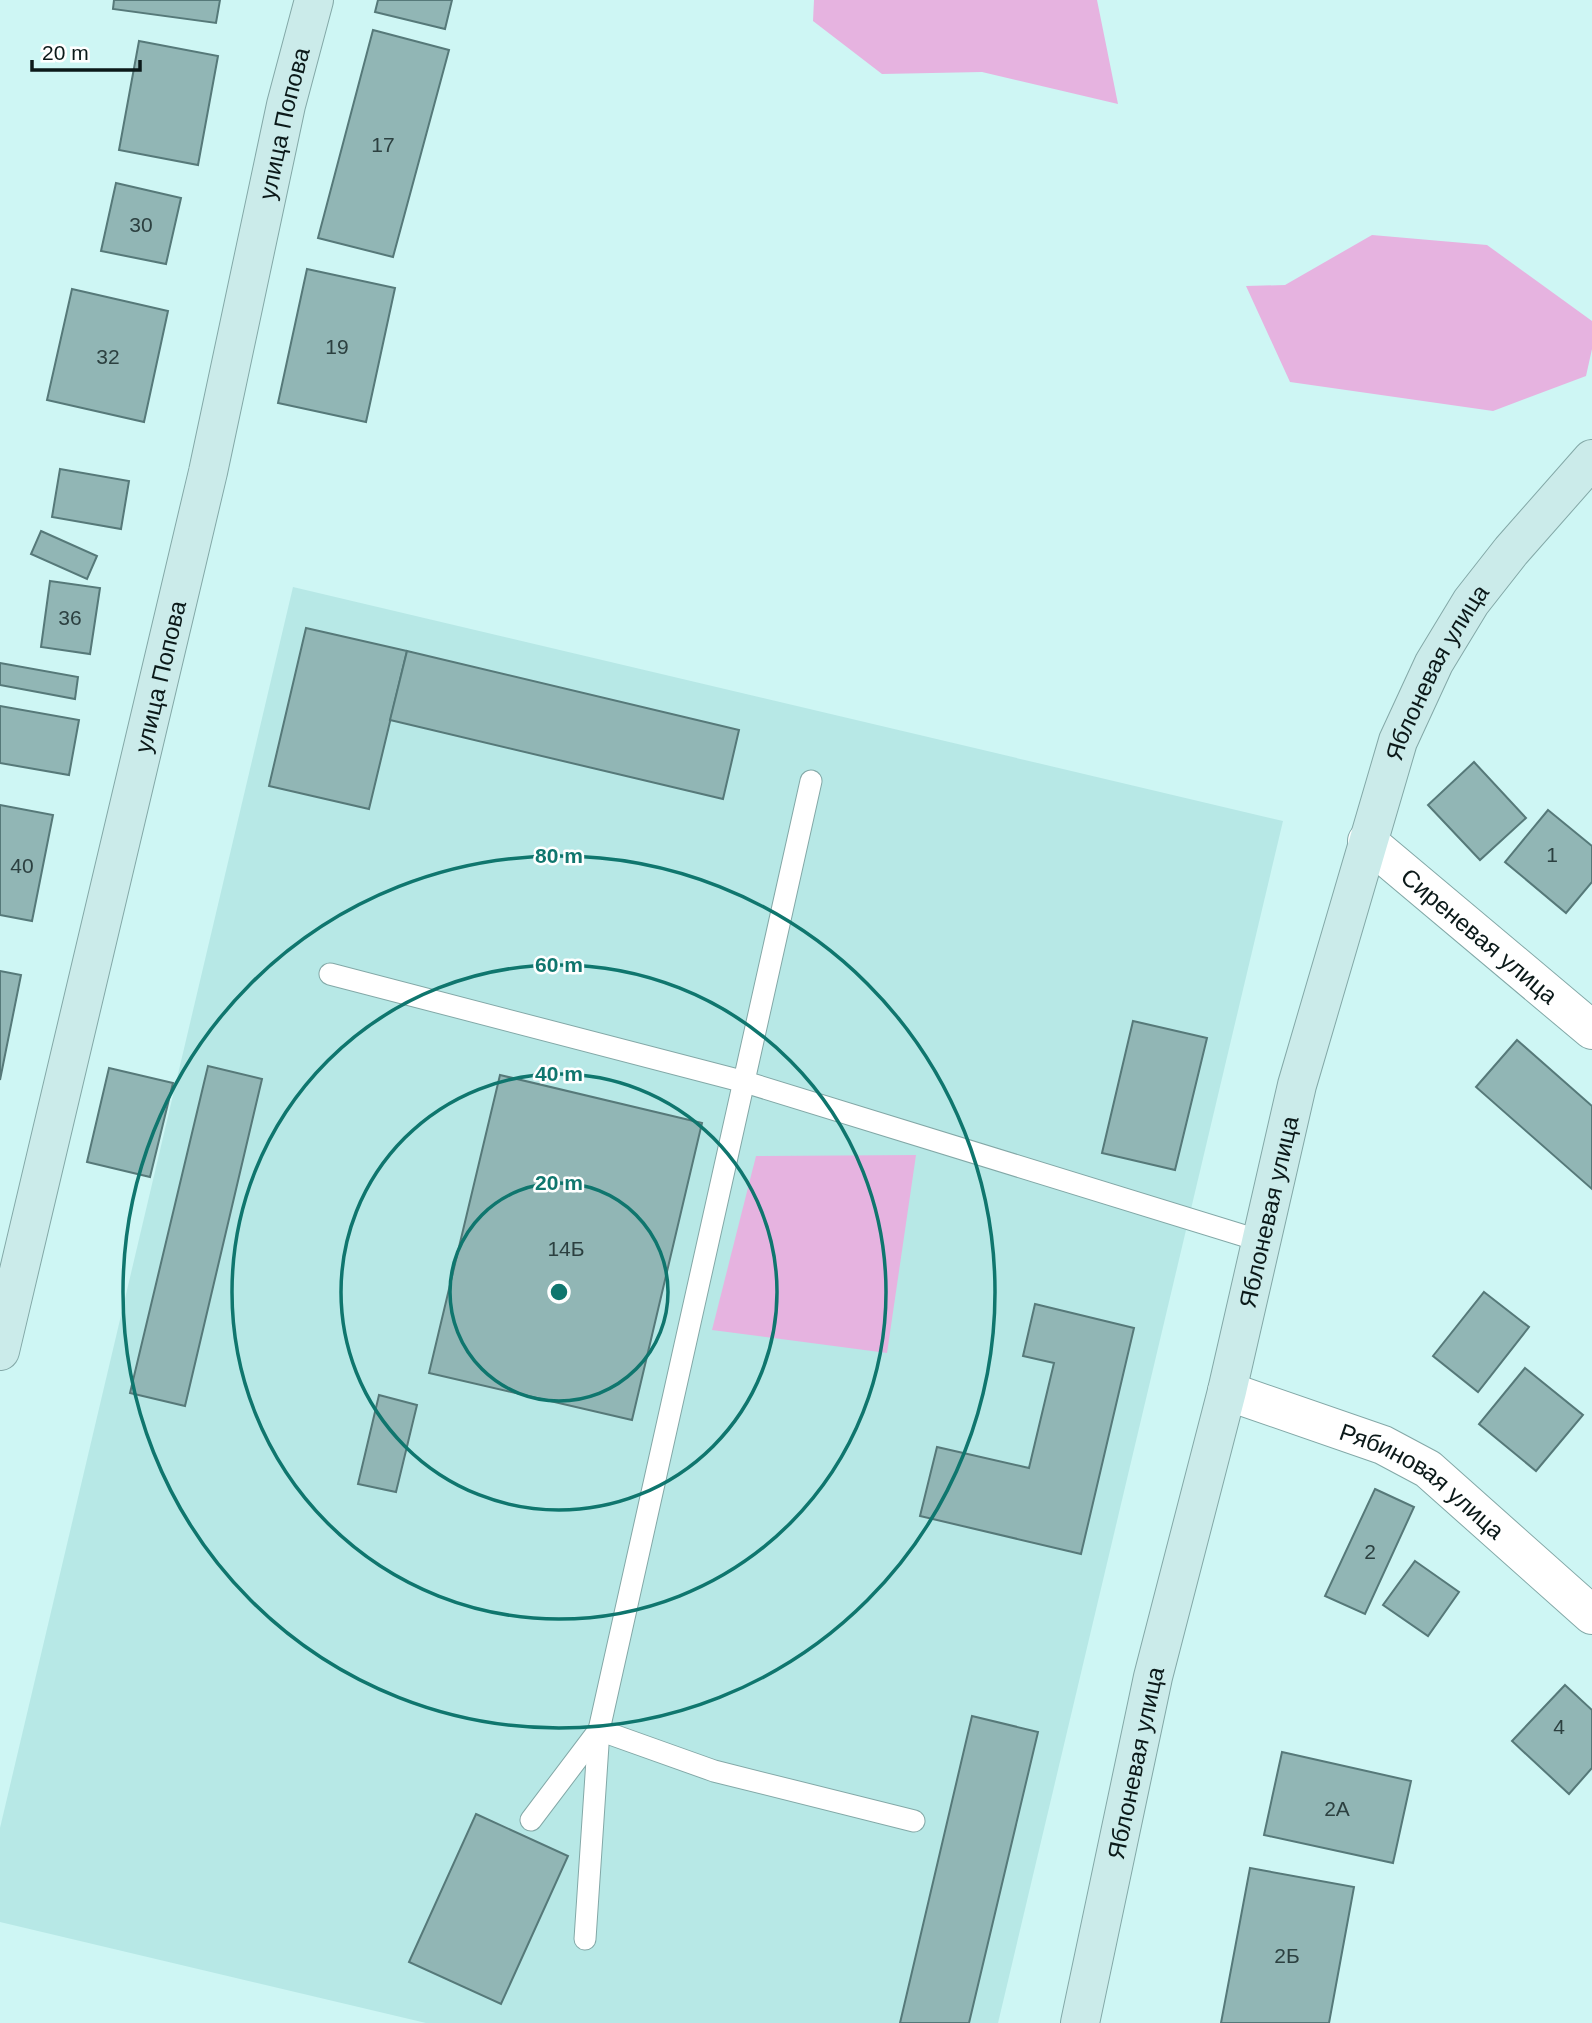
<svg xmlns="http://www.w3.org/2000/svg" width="1592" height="2023" font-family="Arial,sans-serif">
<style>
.built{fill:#b7e8e6}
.green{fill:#e6b3e0}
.building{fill:#91b6b5;stroke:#567979;stroke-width:2}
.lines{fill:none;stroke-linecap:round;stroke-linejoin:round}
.lane-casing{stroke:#83a8a7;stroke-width:23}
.street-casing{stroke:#83a8a7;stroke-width:40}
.secondary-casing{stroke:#83a8a7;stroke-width:40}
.lane{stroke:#fff;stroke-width:21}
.street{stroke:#fff;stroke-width:38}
.secondary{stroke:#cbebea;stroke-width:38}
.ring{fill:none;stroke:#0f766e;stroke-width:3.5}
.labels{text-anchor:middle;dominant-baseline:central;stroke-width:5;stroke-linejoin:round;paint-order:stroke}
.number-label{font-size:21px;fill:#2c4040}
.street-label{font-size:24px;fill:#0b1919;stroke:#fff}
.centre{fill:#0f766e;stroke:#fff;stroke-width:3.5}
.ring-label{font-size:21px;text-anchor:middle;font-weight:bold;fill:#0f766e;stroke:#fff;stroke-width:5;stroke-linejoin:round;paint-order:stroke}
</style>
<rect width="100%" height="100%" fill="#cef6f4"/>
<path class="built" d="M293,587L1283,821L998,2023H426L0,1922V1828Z"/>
<g class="green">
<path d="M814,0H1097L1118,104L982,72L882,74L813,21Z"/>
<path d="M1372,235L1487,245L1592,321V349L1586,376L1493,411L1290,382L1246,286L1285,285Z"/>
<path d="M916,1155L887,1353L712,1330L756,1156Z"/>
</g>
<g class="building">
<path d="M114,0H220L216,23L113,9Z"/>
<path d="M378,0H452L445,29L375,12Z"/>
<path d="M373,30L449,50L393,257L318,238Z"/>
<path d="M139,41L218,56L198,165L119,150Z"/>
<path d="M116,183L181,198L166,264L101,251Z"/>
<path d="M307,269L395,288L366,422L278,403Z"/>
<path d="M72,289L168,311L144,422L47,400Z"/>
<path d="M60,469L129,481L121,529L52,517Z"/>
<path d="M41,531L97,556L87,579L31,554Z"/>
<path d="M50,581L100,588L90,654L41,647Z"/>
<path d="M306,628L407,651L369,809L269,786Z"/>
<path d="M407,651L739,730L723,799L390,720Z"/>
<path d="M0,663L78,677L75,699L0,685Z"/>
<path d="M0,706L79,720L69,775L0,763Z"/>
<path d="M1474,762L1526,818L1480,860L1428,805Z"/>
<path d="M0,805L53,815L32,921L0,915Z"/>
<path d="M1548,810L1592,846V882L1566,913L1505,862Z"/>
<path d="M0,971L21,975L0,1080Z"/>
<path d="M1133,1021L1207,1038L1175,1170L1102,1153Z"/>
<path d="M1517,1040L1592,1106V1189L1476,1087Z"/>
<path d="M208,1066L262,1079L185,1406L130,1393Z"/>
<path d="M109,1068L173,1083L150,1177L87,1162Z"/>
<path d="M500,1075L702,1123L632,1420L429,1373Z"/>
<path d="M1484,1292L1529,1327L1478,1392L1433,1356Z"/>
<path d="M1035,1304L1134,1328L1081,1554L920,1516L937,1447L1029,1468L1054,1363L1023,1356Z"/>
<path d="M1525,1368L1583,1415L1536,1471L1479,1424Z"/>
<path d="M379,1395L417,1405L396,1492L358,1484Z"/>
<path d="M1375,1489L1414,1507L1365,1614L1325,1596Z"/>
<path d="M1415,1561L1459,1592L1428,1636L1383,1605Z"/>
<path d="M1565,1685L1592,1710V1768L1569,1794L1512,1741Z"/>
<path d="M972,1716L1038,1732L969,2023H900Z"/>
<path d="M1282,1752L1411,1781L1393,1863L1264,1835Z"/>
<path d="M476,1814L568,1856L501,2004L409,1962Z"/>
<path d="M1250,1868L1354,1887L1329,2023H1221Z"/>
</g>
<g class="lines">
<g class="lane-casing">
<g id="lane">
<path d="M330,974L745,1082L1261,1241"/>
<path d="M531,1820L599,1730L714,1771L914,1821"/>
<path d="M585,1939L599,1730L811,781"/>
</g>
</g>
<g class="street-casing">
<g id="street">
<path id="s1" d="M1367,841L1592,1030"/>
<path id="s2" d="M1227,1391L1383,1445L1428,1469L1592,1615"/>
</g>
</g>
<g class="secondary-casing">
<g id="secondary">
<path id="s3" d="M0,1351L208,472L286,105L314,0"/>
<path id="s4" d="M1080,2023L1153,1677L1227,1391L1297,1085L1398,741L1434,663L1471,602L1511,551L1592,459"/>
</g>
</g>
<use href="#lane" class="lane"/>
<use href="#street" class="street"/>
<use href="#secondary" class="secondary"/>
</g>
<g class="ring">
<circle cx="559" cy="1292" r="109"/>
<circle cx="559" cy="1292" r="218"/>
<circle cx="559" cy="1292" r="327"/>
<circle cx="559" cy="1292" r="436"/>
</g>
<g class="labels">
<g class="number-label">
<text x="383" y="144">17</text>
<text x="141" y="224">30</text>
<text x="337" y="346">19</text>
<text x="108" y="356">32</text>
<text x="70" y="617">36</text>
<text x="1552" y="854">1</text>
<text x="22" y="865">40</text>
<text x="566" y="1248">14Б</text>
<text x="1370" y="1551">2</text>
<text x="1559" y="1726">4</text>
<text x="1337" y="1808">2А</text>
<text x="1287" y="1955">2Б</text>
</g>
<g class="street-label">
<text stroke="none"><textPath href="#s3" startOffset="1260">улица Попова</textPath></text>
<text stroke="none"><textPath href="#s4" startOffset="1400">Яблоневая улица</textPath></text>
<text stroke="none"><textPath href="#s3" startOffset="693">улица Попова</textPath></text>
<text stroke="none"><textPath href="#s1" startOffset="147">Сиреневая улица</textPath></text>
<text stroke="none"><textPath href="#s4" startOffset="833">Яблоневая улица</textPath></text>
<text stroke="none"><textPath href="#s2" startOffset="217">Рябиновая улица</textPath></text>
<text stroke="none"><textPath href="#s4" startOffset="266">Яблоневая улица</textPath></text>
</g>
</g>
<circle cx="559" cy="1292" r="10" class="centre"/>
<g class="ring-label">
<text x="559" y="863">80 m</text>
<text x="559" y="972">60 m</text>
<text x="559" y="1081">40 m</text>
<text x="559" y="1190">20 m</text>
</g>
<path d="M32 60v10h108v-10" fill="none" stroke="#0b1919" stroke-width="3.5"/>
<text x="42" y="60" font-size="21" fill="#0b1919" stroke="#ffffff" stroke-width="5" paint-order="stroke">20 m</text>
</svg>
